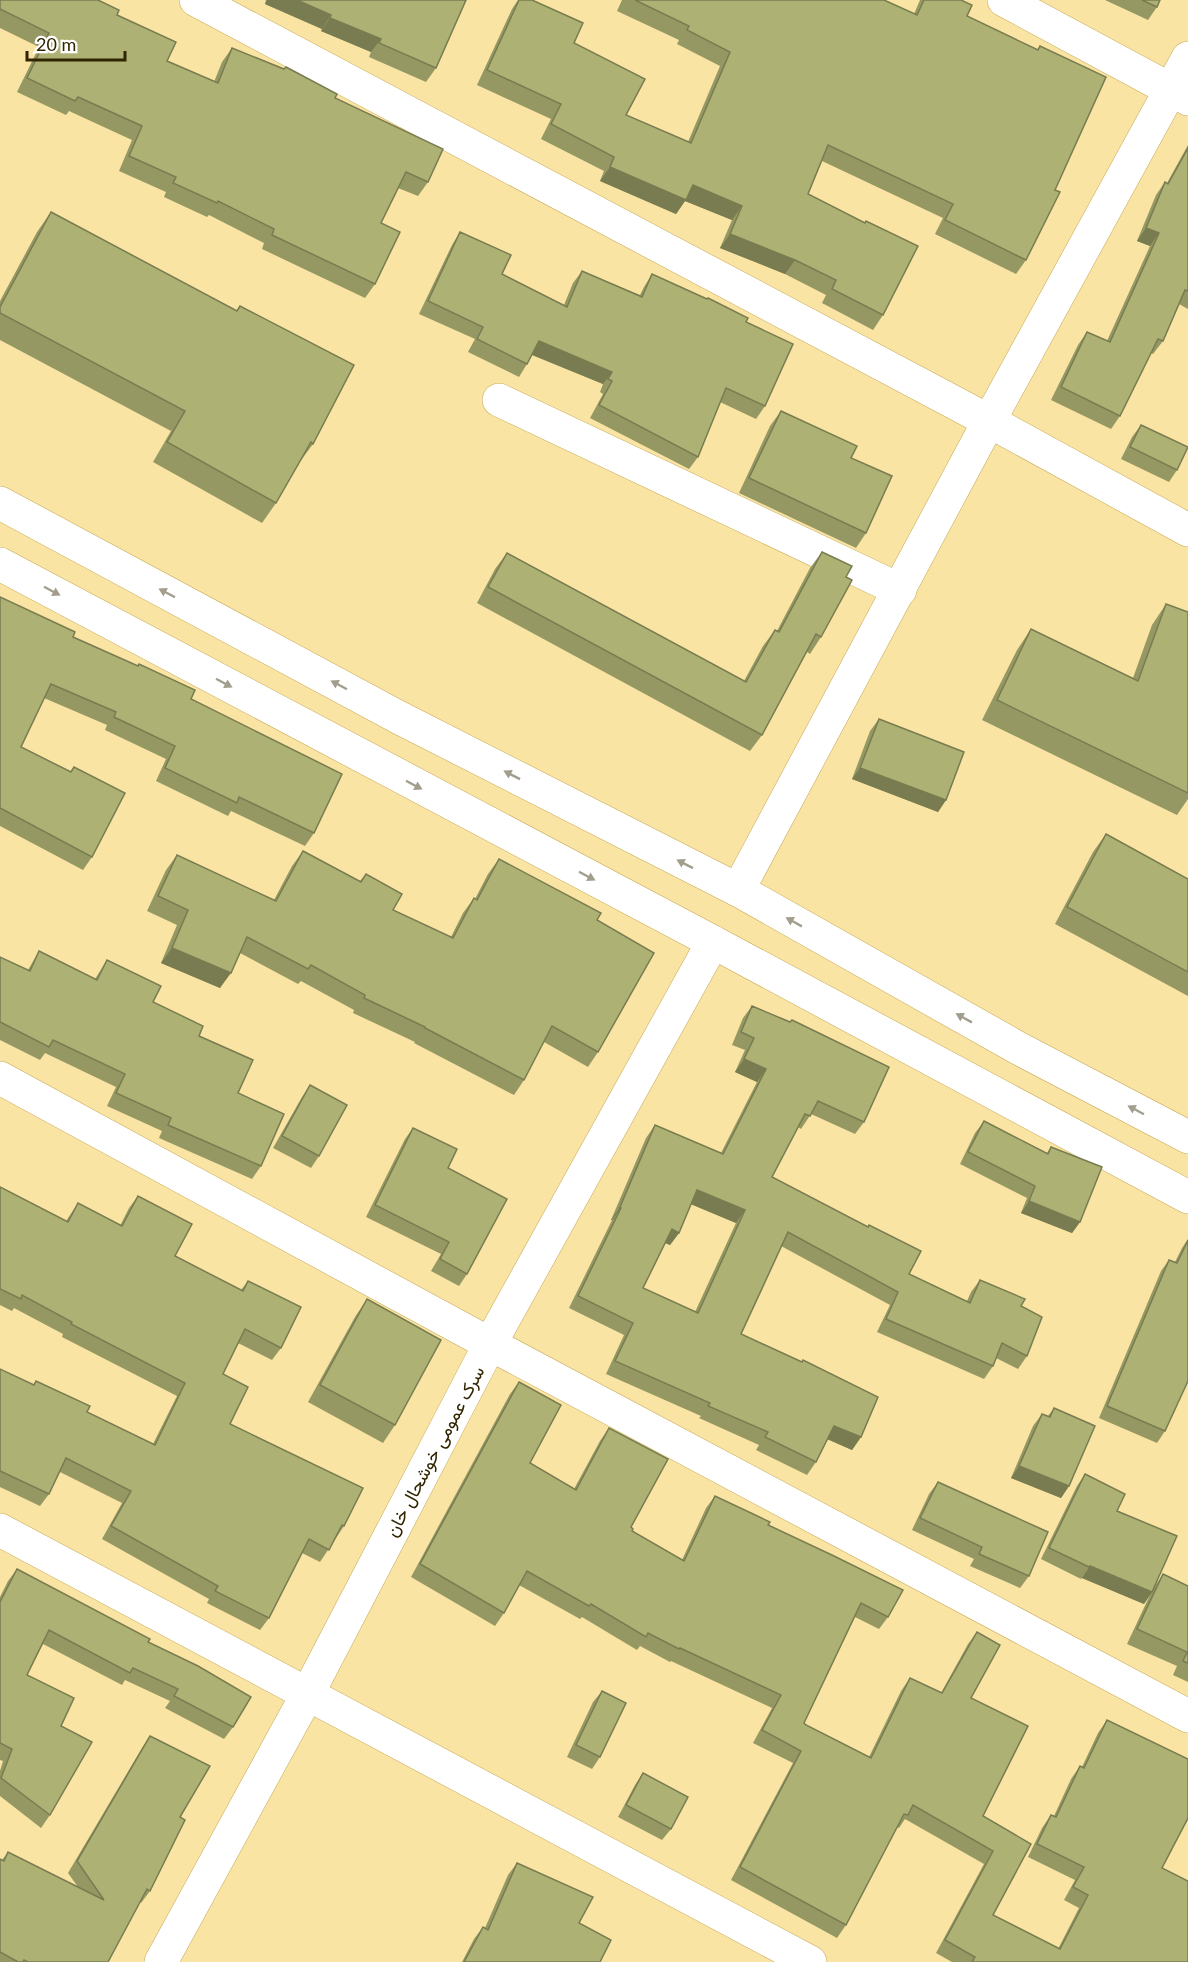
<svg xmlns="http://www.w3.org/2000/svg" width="1188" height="1962" font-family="Lato,Vazirmatn,sans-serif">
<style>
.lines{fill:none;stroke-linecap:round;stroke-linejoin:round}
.minor-casing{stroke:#c6aa57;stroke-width:34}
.minor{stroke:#fff;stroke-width:33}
.wall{fill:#959863;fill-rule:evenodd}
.shaded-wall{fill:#797c50}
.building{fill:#adb173;stroke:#797c50;stroke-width:1.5;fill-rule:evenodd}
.oneway{fill:#a29d8d}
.labels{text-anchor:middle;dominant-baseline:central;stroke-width:6;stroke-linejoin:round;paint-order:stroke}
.street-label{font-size:18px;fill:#302501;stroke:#fff}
</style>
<rect width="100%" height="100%" fill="#fae4a3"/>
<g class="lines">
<g class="minor-casing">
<g id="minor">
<path d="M196,0L989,421L1188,530"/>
<path d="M1004,0L1188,99"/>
<path d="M499,400L900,590"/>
<path d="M0,503L398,717L738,890L1018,1048L1188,1137"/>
<path d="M0,564L713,942L1188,1197"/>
<path d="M738,890L989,421L1188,58"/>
<path d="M0,1078L490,1344L1188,1716"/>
<path d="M0,1530L810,1962"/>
<path d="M161,1962L307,1695L490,1344L713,942"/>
</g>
</g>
<use href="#minor" class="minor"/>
</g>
<g class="wall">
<path d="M0,0L117,15L167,61L214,82L222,62L232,48L335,98L428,182L418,196L398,188L381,223L375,284L365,298L262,249L264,243L209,215L207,217L164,197L166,192L119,171L132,140L69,111L66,115L17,92L39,47L0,28Z"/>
<path d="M266,0H466L436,68L426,82L369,57L371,52L321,31L322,29L265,4Z"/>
<path d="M518,0H532L574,43L626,115L688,142L720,66L677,44L679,40L617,11L622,0H884L914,14L920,0H961L967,16L1037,50L1040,46L1055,190L1026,260L1016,274L935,234L943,218L822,161L808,194L883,315L873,330L822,303L826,295L785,274L720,248L732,220L685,201L676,214L600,181L604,171L541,139L551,119L477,85L512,9Z"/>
<path d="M1105,0H1160L1157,7L1148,20Z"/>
<path d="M1188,145V309L1179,304L1163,341L1153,354L1151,353L1120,416L1111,429L1051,400L1078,345L1087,332L1107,341L1150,246L1137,241L1156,195L1165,182L1167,183Z"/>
<path d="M51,212L237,311L240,306L313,444L299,463L276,503L262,523L153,462L171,431L0,340V301L37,232Z"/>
<path d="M460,232L502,274L564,305L573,283L582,271L640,295L644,287L652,274L746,322L765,406L756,419L720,402L698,457L689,469L590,418L603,394L600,392L603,384L532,355L527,364L519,377L468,352L475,339L419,314L452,245Z"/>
<path d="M781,411L851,458L866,533L856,548L739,493L770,426Z"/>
<path d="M1141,425L1177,470L1169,482L1121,459L1132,437Z"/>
<path d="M822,552L821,637L810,654L807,652L762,735L750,751L477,603L495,569L507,553L744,681L763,646L775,630L777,631L810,568Z"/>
<path d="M0,597L73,637L191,699L314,833L305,846L231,811L228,816L156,781L166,759L105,730L107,725L44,698L21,747L70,772L74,767L92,857L83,870L0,826Z"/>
<path d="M1166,604L1188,612V799L1177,815L982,720L1017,650L1031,629L1133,678L1152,625Z"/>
<path d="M879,719L946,800L938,812L852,779L870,731Z"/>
<path d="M1106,834L1188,879V996L1055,924L1093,852Z"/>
<path d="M303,851L360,881L366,874L393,910L451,937L463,913L474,898L475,899L488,874L499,859L597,920L598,1052L588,1067L544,1042L524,1080L514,1095L414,1043L415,1042L353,1013L354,1010L301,981L298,984L240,953L220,988L161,963L177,925L147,911L166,870L177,855L274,900L292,866Z"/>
<path d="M39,951L95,979L107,960L153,1002L199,1036L238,1093L261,1166L252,1179L159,1138L162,1131L107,1106L116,1087L45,1053L40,1060L0,1040V957L28,970Z"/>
<path d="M752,1006L864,1122L855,1134L811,1114L801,1129L798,1127L772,1177L909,1274L967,1301L971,1292L980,1280L1021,1306L1027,1356L1018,1369L996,1358L993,1366L984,1379L877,1332L890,1305L781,1246L741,1334L861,1437L852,1450L827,1439L816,1462L807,1475L756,1450L759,1445L699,1418L701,1416L606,1374L624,1335L569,1308L612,1220H611L646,1138L655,1125L721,1153L757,1082L735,1072L745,1050L732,1045L743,1018ZM691,1204L736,1223L695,1312L643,1288L665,1243L670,1245L679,1233Z"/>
<path d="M310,1085L319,1156L311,1168L273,1148L302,1097Z"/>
<path d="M984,1121L1047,1153L1051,1147L1080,1222L1072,1233L1021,1213L1027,1198L960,1164L975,1133Z"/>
<path d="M413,1128L467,1274L459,1286L431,1271L441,1254L366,1217L405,1139Z"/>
<path d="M0,1187L66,1221L78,1203L120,1226L129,1208L138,1196L175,1256L241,1290L248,1281L281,1348L272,1360L238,1343L223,1374L230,1424L344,1526L320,1562L302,1553L269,1618L260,1630L207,1603L209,1599L102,1539L122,1503L60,1472L49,1494L40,1506L0,1487V1369L33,1385L36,1381L87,1412L153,1444L177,1396L62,1337L63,1334L14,1308L12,1311L0,1305Z"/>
<path d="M1188,1239V1381L1165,1431L1157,1443L1099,1418L1161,1271L1169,1260L1175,1262L1182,1248Z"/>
<path d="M367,1299L395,1425L383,1443L308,1402L355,1317Z"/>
<path d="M519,1382L530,1463L574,1489L600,1441L609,1428L632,1531L682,1560L706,1508L715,1496L768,1525L888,1617L879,1629L855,1617L804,1723L806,1725L869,1757L901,1691L910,1678L941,1693L968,1644L977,1632L971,1698L983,1816L1031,1844L993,1915L1058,1949L1079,1908L1064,1900L1075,1880L1028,1857L1042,1828L1051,1815L1054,1816L1071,1779L1080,1766L1082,1767L1098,1733L1107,1720L1162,1868L1188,1962H952L936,1953L984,1864L905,1819L899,1828L897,1827L846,1925L837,1938L731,1880L793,1763L753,1743L772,1708L671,1661L670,1662L640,1646L637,1650L582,1617L580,1619L519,1585L504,1613L495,1626L411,1577L510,1394Z"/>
<path d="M1054,1408L1069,1486L1061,1498L1011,1478L1033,1426L1042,1414L1048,1416Z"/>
<path d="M1085,1474L1117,1511L1155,1586L1163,1574L1188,1586V1682L1173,1675L1177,1666L1127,1644L1150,1595L1144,1604L1082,1578L1081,1579L1041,1559L1077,1486Z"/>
<path d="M938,1482L1029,1576L1020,1588L970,1566L974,1559L912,1530L929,1494Z"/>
<path d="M17,1569L148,1642L233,1727L224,1739L165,1708L170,1701L125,1680L122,1685L43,1644L27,1675L61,1726L50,1815L41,1828L0,1796V1771L3,1761L0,1760V1597L8,1581Z"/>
<path d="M602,1691L600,1757L592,1769L567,1757L593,1702Z"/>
<path d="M150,1736L180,1817L150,1891L141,1903L140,1902L108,1962H0V1859L2,1860L8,1852L78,1887L68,1873L142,1748Z"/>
<path d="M643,1773L671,1829L662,1840L618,1817L635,1785Z"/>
<path d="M517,1863L579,1923L600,1962H462L474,1939L483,1927L485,1928L508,1875Z"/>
</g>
<g class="shaded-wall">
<path d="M267,0H297L331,15L322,29L265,4Z"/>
<path d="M330,18L381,39L371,52L321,31Z"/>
<path d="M610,167L693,185L742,206L732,220L685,201L676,214L600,181Z"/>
<path d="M1146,228L1159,233L1150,246L1137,241Z"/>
<path d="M730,234L795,260L785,274L720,248Z"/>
<path d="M539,341L612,372L603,384L530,354Z"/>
<path d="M860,768L946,800L938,812L852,779Z"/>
<path d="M172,948L231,973L220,988L161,963Z"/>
<path d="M744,1059L766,1069L757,1082L735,1072Z"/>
<path d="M697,1190L745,1210L736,1223L688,1203Z"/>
<path d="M1029,1201L1080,1222L1072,1233L1021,1213Z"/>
<path d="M620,1207L621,1208L612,1220H611Z"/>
<path d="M672,1229L679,1233L670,1245L663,1242Z"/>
<path d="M834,1426L861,1437L852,1450L825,1438Z"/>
<path d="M1019,1466L1069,1486L1061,1498L1011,1478Z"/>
<path d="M1090,1566L1152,1592L1144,1604L1082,1578Z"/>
</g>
<g class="building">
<path d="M0,0H98L119,10L117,15L176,42L167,61L218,83L232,48L284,69L286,67L337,94L335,98L443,149L428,182L406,172L381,223L400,232L375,284L272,235L274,229L218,201L217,203L173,183L176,177L129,156L142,126L78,97L75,101L27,78L49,33L0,9Z"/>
<path d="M297,0H466L436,68L379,43L381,39L330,18L331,15Z"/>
<path d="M519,0H532L583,23L574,43L645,79L626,115L691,143L730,52L687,30L689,26L635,0H884L917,15L924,0H961L972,5L967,16L1038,50L1040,46L1106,77L1055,190L1060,192L1026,260L945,220L953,204L828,145L808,194L865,223L866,221L918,246L883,315L832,289L836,280L795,260L730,234L742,206L693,185L686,200L610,167L614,157L551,124L561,104L487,70Z"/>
<path d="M1142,0H1160L1157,7Z"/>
<path d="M1188,148V291L1185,290L1163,341L1158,339L1120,416L1061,387L1087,332L1110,342L1159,233L1146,228L1165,182L1168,184Z"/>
<path d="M51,212L237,311L240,306L354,365L313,444L311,442L276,503L167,442L185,411L0,313V307Z"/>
<path d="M460,232L511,255L502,274L567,307L582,271L642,297L652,274L707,299L708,298L748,318L746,322L793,344L765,406L726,388L698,457L599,405L612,381L608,379L612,372L539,341L527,364L477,339L483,327L428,301Z"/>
<path d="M781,411L857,446L851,458L892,476L866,533L749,478Z"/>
<path d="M1141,425L1188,447L1177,470L1130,447Z"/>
<path d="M822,552L852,566L846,577L852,580L821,637L816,634L762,735L488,587L507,553L746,682L775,630L779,632Z"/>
<path d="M0,597L75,632L73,637L138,666L139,664L195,690L191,699L342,774L314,833L239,797L237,803L165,768L175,746L114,717L116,712L51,684L21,747L71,772L74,767L125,793L92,857L0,808Z"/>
<path d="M1166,604L1188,612V793L997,700L1031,629L1138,681Z"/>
<path d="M879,719L964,752L946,800L860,768Z"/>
<path d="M1106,834L1188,879V972L1067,907Z"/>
<path d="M303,851L361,882L366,874L402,894L393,910L453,938L474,898L477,900L499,859L601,913L597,920L654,953L598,1052L552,1026L524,1080L425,1028V1027L364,998L365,995L311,965L308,969L247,937L231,973L172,948L188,910L158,896L177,855L276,901Z"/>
<path d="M39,951L97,980L107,960L161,986L153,1002L203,1026L199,1036L253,1060L238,1093L284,1114L261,1166L168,1125L171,1118L116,1093L125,1074L53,1040L49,1047L0,1022V957L30,971Z"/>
<path d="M752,1006L790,1022L792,1020L889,1067L864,1122L818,1101L810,1116L805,1114L772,1177L868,1227L869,1225L921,1251L909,1274L970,1303L980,1280L1025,1299L1021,1306L1042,1317L1027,1356L1002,1343L993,1366L886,1319L898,1292L788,1232L741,1334L802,1362L803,1360L878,1397L861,1437L834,1426L816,1462L765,1437L768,1432L708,1406L710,1403L615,1361L633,1323L578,1296L621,1208L620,1207L655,1125L723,1154L766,1069L744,1059L754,1038L741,1032ZM697,1190L745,1210L698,1313L643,1288L672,1229L679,1233Z"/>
<path d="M310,1085L347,1105L319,1156L282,1136Z"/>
<path d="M984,1121L1048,1154L1051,1147L1102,1167L1080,1222L1029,1201L1035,1186L968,1152Z"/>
<path d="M413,1128L457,1149L448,1168L507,1199L467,1274L440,1259L449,1242L375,1205Z"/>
<path d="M0,1187L68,1222L78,1203L122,1226L138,1196L192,1224L175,1256L243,1291L248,1281L301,1307L281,1348L245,1329L223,1374L248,1387L230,1424L363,1488L344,1526L342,1525L329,1550L309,1539L269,1618L215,1591L218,1586L111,1526L131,1491L66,1458L49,1494L0,1471V1369L34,1385L36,1381L90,1406L87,1412L155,1445L185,1383L71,1324L72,1322L22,1295L21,1299L0,1289Z"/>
<path d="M1188,1240V1381L1165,1431L1107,1406L1169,1260L1177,1263Z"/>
<path d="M367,1299L441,1340L395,1425L320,1385Z"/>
<path d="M519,1382L561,1405L530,1463L576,1490L609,1428L668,1459L631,1527L633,1529L632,1531L684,1561L715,1496L770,1522L768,1525L834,1556L903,1590L888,1617L861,1603L804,1723L806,1725L871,1758L910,1678L942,1693L977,1632L1000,1645L971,1698L1028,1726L983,1816L1031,1844L993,1915L1060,1949L1088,1895L1073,1887L1084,1867L1037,1844L1051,1815L1056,1817L1080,1766L1084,1768L1107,1720L1188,1759V1818L1162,1868L1188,1881V1962H972L975,1957L945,1940L993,1851L913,1805L908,1815L904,1814L846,1925L740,1867L801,1751L762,1730L781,1695L680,1648L679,1649L648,1633L646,1637L591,1604L589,1606L527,1571L504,1613L420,1564Z"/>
<path d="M1054,1408L1095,1426L1069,1486L1019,1466L1042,1414L1050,1417Z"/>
<path d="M1085,1474L1125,1494L1117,1511L1177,1536L1152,1592L1090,1566L1089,1567L1049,1548Z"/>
<path d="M938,1482L1048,1532L1029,1576L979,1554L982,1547L920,1518Z"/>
<path d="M17,1569L150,1639L148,1642L198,1666L251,1697L233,1727L174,1696L178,1689L133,1668L130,1673L49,1630L27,1675L74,1698L61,1726L92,1742L50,1815L1,1778L12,1749L0,1743V1602Z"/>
<path d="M1163,1574L1188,1586V1663L1183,1661L1187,1652L1137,1629Z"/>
<path d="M602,1691L626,1703L600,1757L576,1745Z"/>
<path d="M150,1736L210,1766L180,1817L185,1820L150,1891L147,1889L108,1962H28L24,1960L23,1962H18L0,1952V1859L4,1861L8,1852L104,1900L77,1861Z"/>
<path d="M643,1773L688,1797L671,1829L626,1805Z"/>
<path d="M517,1863L593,1897L579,1923L611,1940L600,1962H464L483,1927L488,1930Z"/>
</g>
<defs><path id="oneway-solid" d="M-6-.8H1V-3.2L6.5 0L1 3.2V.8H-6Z" transform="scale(1.5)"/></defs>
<g class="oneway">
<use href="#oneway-solid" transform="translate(52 591) rotate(28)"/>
<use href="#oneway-solid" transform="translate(167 593) rotate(-152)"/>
<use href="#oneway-solid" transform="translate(224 683) rotate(28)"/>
<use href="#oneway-solid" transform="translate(339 685) rotate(-152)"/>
<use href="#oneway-solid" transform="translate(512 775) rotate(-153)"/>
<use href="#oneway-solid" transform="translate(414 785) rotate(28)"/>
<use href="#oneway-solid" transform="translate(685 864) rotate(-153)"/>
<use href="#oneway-solid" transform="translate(587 876) rotate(28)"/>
<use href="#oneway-solid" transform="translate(794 922) rotate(-151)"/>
<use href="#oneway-solid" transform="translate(964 1018) rotate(-151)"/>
<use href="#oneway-solid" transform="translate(1136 1110) rotate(-152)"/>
</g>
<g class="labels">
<g class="street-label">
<text transform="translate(434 1451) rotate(-62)">سرک عمومی خوشحال خان</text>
</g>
</g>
<path d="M27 51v9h98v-9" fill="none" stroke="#302501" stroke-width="3"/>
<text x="36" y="51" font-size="18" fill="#302501" stroke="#ffffff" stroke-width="4.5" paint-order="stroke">20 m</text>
</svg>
